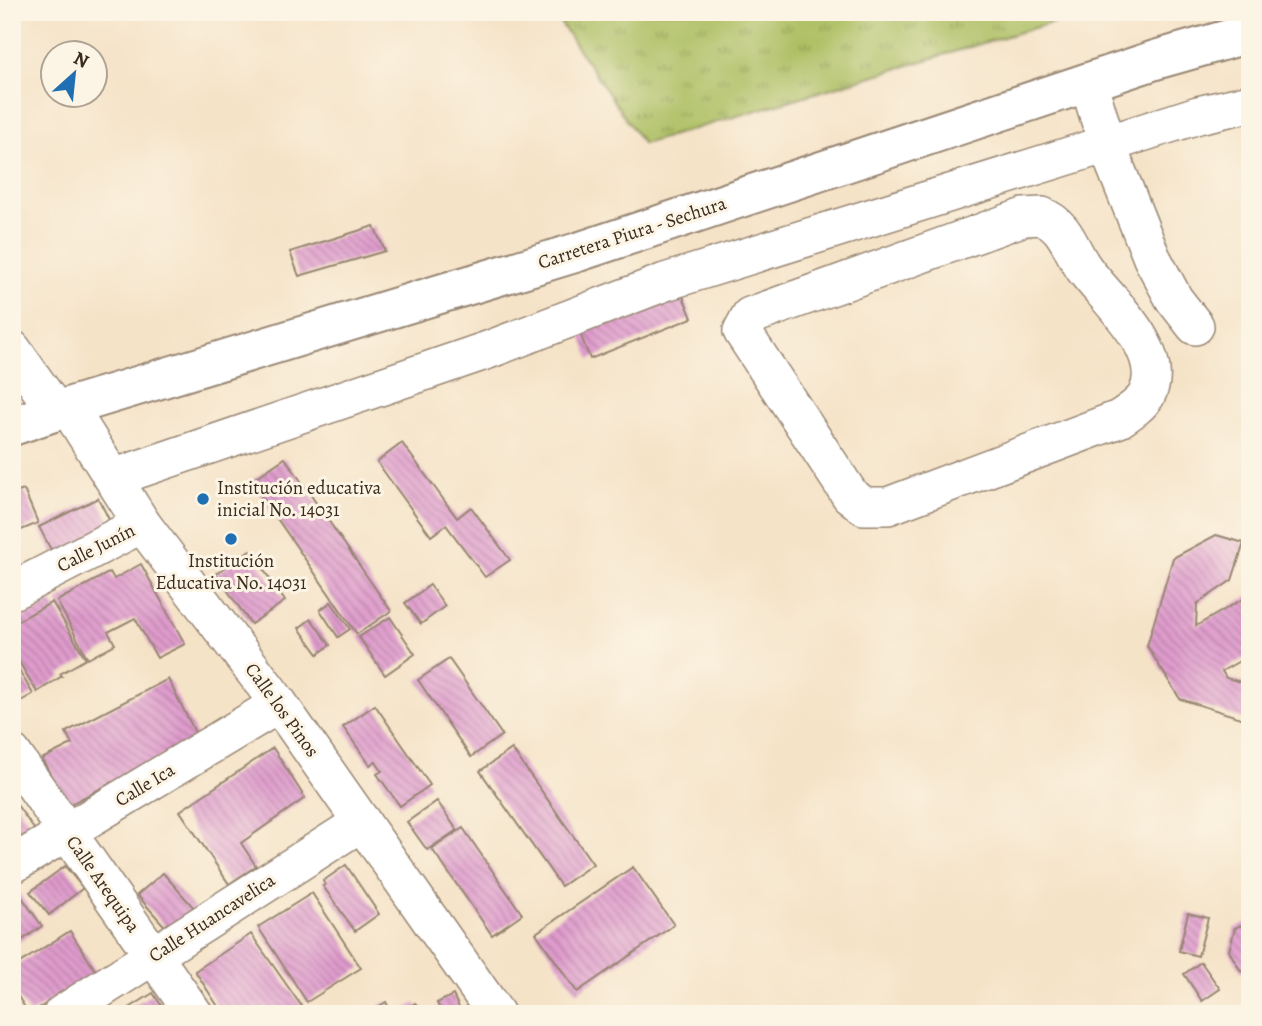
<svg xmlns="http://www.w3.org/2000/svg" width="1262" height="1026" font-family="Alegreya,serif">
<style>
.grass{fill:url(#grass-tufts);stroke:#747440;stroke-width:2}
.building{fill:url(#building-back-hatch)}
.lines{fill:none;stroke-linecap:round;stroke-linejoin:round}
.minor-casing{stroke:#988673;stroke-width:40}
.major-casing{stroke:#988673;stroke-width:42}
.minor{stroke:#fff;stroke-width:37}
.major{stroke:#fff;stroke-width:38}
.poi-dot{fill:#1f6fb2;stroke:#fcf5e5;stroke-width:2.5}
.labels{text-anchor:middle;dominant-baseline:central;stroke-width:6;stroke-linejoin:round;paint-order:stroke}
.street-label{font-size:19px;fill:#3b2a1e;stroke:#fcf5e5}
.poi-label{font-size:19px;fill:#3b2a1e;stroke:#fcf5e5;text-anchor:start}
</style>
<defs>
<pattern id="grass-tufts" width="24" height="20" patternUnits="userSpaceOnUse" patternTransform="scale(1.75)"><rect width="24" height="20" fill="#adbf63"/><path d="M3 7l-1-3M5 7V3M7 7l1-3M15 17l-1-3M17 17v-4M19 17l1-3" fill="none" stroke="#8e9b51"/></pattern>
<pattern id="building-back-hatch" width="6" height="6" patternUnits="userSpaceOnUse" patternTransform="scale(1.75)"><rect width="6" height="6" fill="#df9bcd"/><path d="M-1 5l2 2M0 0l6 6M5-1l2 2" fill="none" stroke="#b67fa6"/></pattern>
</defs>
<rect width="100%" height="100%" fill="#fcf5e5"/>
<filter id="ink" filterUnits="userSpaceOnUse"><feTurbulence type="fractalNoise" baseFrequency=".0143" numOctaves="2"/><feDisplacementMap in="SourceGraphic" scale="14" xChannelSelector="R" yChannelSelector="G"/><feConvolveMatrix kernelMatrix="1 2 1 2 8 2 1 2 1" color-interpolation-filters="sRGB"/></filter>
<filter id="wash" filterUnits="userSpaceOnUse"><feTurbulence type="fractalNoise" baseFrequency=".00686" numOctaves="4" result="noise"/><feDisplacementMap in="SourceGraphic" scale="28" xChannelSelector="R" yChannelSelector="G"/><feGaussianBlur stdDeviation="1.57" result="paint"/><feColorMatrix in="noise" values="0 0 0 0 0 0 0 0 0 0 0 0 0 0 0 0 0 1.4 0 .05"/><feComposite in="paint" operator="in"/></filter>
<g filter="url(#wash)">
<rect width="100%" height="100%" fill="#f5e3c8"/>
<path class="grass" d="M553,12H1088L643,144Z"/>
<g id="blocks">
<g class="building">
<path d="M374,226L385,251L299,276L290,252Z"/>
<path d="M679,287L692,318L590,359L578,328Z"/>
<path d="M402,443L457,518L471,507L510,560L485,577L446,525L431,536L377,462Z"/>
<path d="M285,458L391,611L357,634L251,481Z"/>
<path d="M24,490L38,523L12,534V494Z"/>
<path d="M98,498L114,529L56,559L39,527Z"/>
<path d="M1216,535L1244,543L1232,580L1197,604L1196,626L1250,595V655L1222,671L1226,678L1244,683L1250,679V721L1180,699L1147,646L1173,558Z"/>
<path d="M250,550L285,601L251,624L216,574Z"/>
<path d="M141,564L185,644L157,658L135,618L108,632L115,644L88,659L57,601L110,572L114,579Z"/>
<path d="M430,585L445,606L421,624L405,603Z"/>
<path d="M52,602L86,659L60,674L62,676L37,692L12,650V624Z"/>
<path d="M331,602L350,629L338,637L320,610Z"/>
<path d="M390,617L415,654L385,675L359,637Z"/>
<path d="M311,619L330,645L318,654L299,628Z"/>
<path d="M12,659L33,694L12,706Z"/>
<path d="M449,659L502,735L471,757L418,680Z"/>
<path d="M168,679L198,738L67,806L42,759L72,744L66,732Z"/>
<path d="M375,705L430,785L400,806L377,774L382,771L375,761L370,765L343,727Z"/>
<path d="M273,748L305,798L241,843L256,866L229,884L180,811Z"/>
<path d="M512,749L593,864L561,886L480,771Z"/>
<path d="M12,798L39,836L12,854Z"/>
<path d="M437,801L457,830L427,850L407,822Z"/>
<path d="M463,828L522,914L492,935L432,849Z"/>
<path d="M346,865L379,914L355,931L323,886L325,885L323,881Z"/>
<path d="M65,866L83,888L49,915L30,892Z"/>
<path d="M633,867L674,925L577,992L536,933Z"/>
<path d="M163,873L194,908L169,931L137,895Z"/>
<path d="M19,893L42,926L12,947V897Z"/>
<path d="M312,893L361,968L307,1002L258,927Z"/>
<path d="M1188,913L1208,918L1198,956L1179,951Z"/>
<path d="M1250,921V973L1241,971L1229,951L1235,928Z"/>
<path d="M70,931L97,973L29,1014L12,987V968Z"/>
<path d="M251,934L307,1014H223L195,971Z"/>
<path d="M1201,962L1220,989L1202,1001L1184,974Z"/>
<path d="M153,993L167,1014H120Z"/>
<path d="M453,995L462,1014H442L437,1003Z"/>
<path d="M386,1002L392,1014H367Z"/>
<path d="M415,1003L422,1014H400Z"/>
</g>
</g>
</g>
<g filter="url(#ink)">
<use href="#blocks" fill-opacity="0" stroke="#988673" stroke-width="2"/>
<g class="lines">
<g class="minor-casing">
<g id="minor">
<path d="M1088,82L1110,153L1152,258L1174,299L1195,326"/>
<path d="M1042,216C1067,226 1070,250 1085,270C1108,301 1168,351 1147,394C1142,404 1128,413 1119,419L888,506H864L850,495L742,331L750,316L1024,217Z"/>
<path d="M12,349L56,411"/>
<path d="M68,407L142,524L279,704L496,1014"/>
<path d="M113,478L488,350L665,282L1107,144L1198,115L1250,103"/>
<path d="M12,591L142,524"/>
<path d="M12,753L194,1014"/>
<path d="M12,865L279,704"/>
<path d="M62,1014L362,822"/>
</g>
</g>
<g class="major-casing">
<path id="major" d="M12,426L68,407L578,252L1155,60L1250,33"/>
</g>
<use href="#minor" class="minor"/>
<use href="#major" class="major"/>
</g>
</g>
<g class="poi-dot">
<circle cx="203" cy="499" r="7"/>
<circle cx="231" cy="539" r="7"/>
</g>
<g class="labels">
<g class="street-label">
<text transform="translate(632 233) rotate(-18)">Carretera Piura - Sechura</text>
<text transform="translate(96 548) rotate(-27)">Calle Junín</text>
<text transform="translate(282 710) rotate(54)">Calle los Pinos</text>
<text transform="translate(145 785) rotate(-31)">Calle Ica</text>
<text transform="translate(103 884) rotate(55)">Calle Arequipa</text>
<text transform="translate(212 918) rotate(-33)">Calle Huancavelica</text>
</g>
<g class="poi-label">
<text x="217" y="488">Institución educativa<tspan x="217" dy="22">inicial No. 14031</tspan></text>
<text x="231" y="561" text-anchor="middle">Institución<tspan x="231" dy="22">Educativa No. 14031</tspan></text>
</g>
</g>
<rect width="1262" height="1026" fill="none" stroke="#fcf5e5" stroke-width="42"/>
<g transform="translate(74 74) rotate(27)"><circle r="33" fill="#fcf5e5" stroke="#afa495" stroke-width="2"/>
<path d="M0-5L12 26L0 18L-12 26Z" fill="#1f6fb2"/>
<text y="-10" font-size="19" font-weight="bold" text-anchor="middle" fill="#3b2a1e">N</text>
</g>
</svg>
